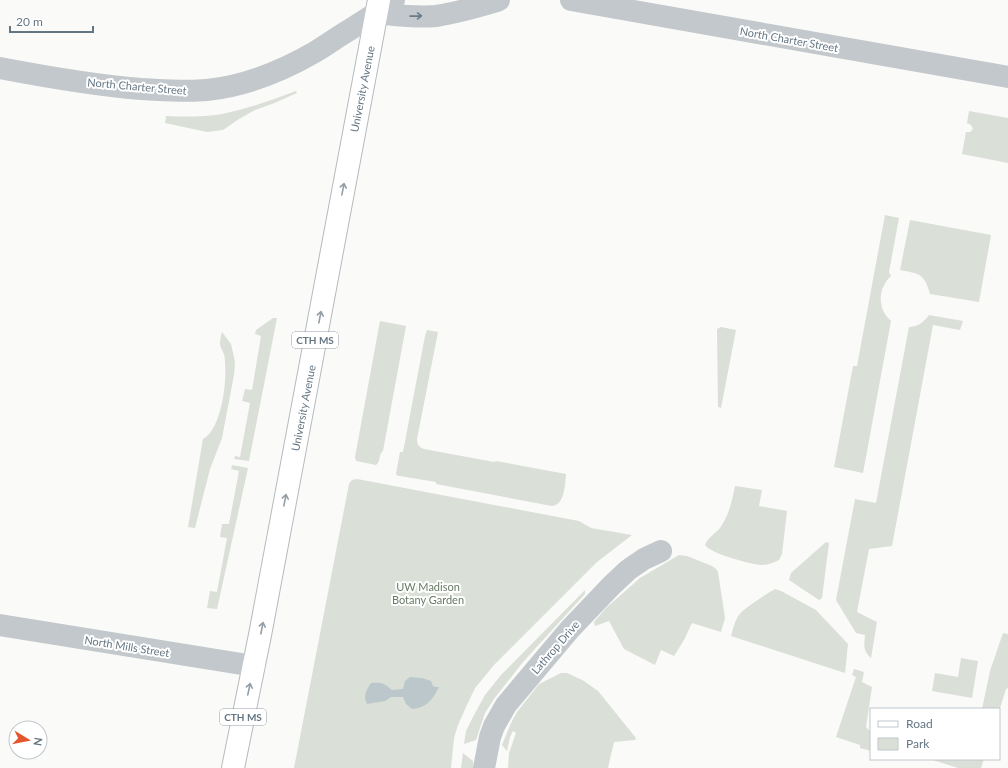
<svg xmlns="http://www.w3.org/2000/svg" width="1008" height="768" font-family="Lato,sans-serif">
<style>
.green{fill:#dadfd7}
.water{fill:#bbc7cb}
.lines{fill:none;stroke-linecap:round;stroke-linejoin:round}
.major-casing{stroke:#b5babe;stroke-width:24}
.minor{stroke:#c3c8cc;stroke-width:22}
.major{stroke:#fff;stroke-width:22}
.oneway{stroke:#6a7a87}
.oneway2{stroke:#939fa8}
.labels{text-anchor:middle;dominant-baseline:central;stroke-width:4;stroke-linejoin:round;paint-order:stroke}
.shield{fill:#fff;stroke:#939fa8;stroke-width:1}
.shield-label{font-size:10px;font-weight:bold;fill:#657683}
.street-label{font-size:11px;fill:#657683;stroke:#fff}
.park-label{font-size:11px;fill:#687a64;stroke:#fff}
</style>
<rect width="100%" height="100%" fill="#fafaf8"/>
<g class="green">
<path d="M296,91L297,93L272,104L255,110L239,119L223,130L207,132L165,123L166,116C184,117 203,117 222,114C247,109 272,100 296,91Z"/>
<path d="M969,111L1008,118V163L962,154L966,132H970L973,129L971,125L967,123Z"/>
<path d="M885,215L899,218L889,272L891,276C881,285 877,301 885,314C886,316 889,319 891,321L863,473L834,467L853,366H857Z"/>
<path d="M910,220L991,235L979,302L930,294C924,273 920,274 900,270Z"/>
<path d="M929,315L963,321L960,330L933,325L892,546L869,549L857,612L877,622L871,658C863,651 864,646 865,635L856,633L836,600L855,499L876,503L909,327C918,327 924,322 929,315Z"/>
<path d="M273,318H277L249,461L234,459L235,456L240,457L250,403L242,401L245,389L252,390L261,336L255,334L256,330Z"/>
<path d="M380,321L406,326L383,451C378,455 381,461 376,465L356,461L355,457Z"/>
<path d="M721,327L736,330L721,408L718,407L717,329Z"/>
<path d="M427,330L438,332L417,439C417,445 419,447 424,449L494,462L496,461L566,474C565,484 565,505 552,506L436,484V482L400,476H398L396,474L400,452H403L425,336Z"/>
<path d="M222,332L231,344L235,362L234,375L222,438L210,469L195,528L188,527L203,439C221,430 227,383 225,364C225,360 225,356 223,352C222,349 220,347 220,344C220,340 221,335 222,332Z"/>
<path d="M232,465L248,468L217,609L207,608L210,591L217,592L227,538L220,537L222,524H229L239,471L231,469Z"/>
<path d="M357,479L579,521L591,528L632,535L597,562L494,665L475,688L466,707L458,725L454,738L451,768H294L349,484L352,480Z"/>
<path d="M735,486L762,490L759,506L787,511L782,554L779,560C773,563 768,565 761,565C750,564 711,554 705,545C708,537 715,534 720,528C729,515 732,501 735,486Z"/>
<path d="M826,542L829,543L822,598L819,600L789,580L791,573Z"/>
<path d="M679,555L687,556L712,566L716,569L718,572L725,618L721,632L692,623L684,640L674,656L661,650L655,665L624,649L609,621L595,626L594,622L606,608L640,578Z"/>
<path d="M775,589L781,591L816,610L848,644L845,673L731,636C733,629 735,620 739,615C743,609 768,593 775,589Z"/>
<path d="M585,590V594L523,662L494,699L485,713L476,740L464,744L466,731L473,717L485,695L501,675Z"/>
<path d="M1003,633L1008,634V688L1006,689L999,711V709H982L990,671Z"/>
<path d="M961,658L978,661L972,698L932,691L935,673L958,677Z"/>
<path d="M854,669L864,672L862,682L872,687L866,727L871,732V751L860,748V745L836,737L856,677L852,675Z"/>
<path d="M561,673H567L584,681L598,691L636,738L635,740L614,742L608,768H508L509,753L516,733L513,731L510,737L507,751L502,745L511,723L517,712L539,684Z"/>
<path d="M463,753L473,761V768H461Z"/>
<path d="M930,759H984L981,768H958Z"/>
</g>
<path class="water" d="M410,677L422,678L431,681L433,686L436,687H439C433,699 427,708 412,709L406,704L403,697H391L385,701L367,704C363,695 366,691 371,683C381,682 384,683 392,690L403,689L405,681Z"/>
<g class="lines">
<g class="major-casing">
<path id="major" d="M233,768L260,635L379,0"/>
</g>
<g class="minor">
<path d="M571,0L1008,77"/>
<path d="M377,13C396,15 416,18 436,16C456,13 477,7 497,1L499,0"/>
<path d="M0,68C47,77 93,85 141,89C163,90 185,92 207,90C246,86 282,71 315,52C323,47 331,42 338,37C357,25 376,14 394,0"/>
<path d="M0,625L254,666"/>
<path d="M484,768L490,737L494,726L506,705L570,629L611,586L628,570L644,559L661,551"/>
</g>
<use href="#major" class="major"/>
</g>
<defs><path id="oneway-shaft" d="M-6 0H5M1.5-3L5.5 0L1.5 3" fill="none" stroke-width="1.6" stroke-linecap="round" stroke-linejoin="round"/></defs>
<use class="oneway" href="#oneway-shaft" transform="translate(416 16) rotate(-1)"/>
<g class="oneway2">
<use href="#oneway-shaft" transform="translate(343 189) rotate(-79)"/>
<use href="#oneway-shaft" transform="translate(320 317) rotate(-79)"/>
<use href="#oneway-shaft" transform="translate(285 500) rotate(-79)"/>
<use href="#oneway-shaft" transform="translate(262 628) rotate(-79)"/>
<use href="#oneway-shaft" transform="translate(249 689) rotate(-78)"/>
</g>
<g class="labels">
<g class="shield">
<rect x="292" y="332" width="46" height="16" rx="3"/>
<rect x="220" y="709" width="46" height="16" rx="3"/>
</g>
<g class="shield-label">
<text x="315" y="340">CTH MS</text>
<text x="243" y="717">CTH MS</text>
</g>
<g class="street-label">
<text transform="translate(789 39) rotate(10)">North Charter Street</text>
<text transform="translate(137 86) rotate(5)">North Charter Street</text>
<text transform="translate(362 89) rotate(-79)">University Avenue</text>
<text transform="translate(303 408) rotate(-79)">University Avenue</text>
<text transform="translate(127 646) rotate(9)">North Mills Street</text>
<text transform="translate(555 647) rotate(-49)">Lathrop Drive</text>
</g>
<g class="park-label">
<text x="428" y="586">UW Madison<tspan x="428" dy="13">Botany Garden</tspan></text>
</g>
</g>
<rect x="870" y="708" width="130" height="52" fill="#ffffff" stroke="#c1c8cd"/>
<rect x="878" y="721" width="20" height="6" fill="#ffffff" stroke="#c1c8cd"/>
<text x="906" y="728" font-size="12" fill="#657683">Road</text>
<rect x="878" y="738" width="20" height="12" fill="#dadfd7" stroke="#c1c8cd"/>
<text x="906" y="748" font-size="12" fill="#657683">Park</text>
<g transform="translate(28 740) rotate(100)"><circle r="19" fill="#ffffff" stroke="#c1c8cd"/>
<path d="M0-3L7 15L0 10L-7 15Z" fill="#e4572e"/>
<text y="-6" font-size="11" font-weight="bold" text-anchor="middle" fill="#657683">N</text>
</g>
<path d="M10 26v6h83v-6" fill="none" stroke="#657683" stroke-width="2"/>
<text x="16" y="26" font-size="12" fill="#657683" stroke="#ffffff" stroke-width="3" paint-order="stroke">20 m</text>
</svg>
